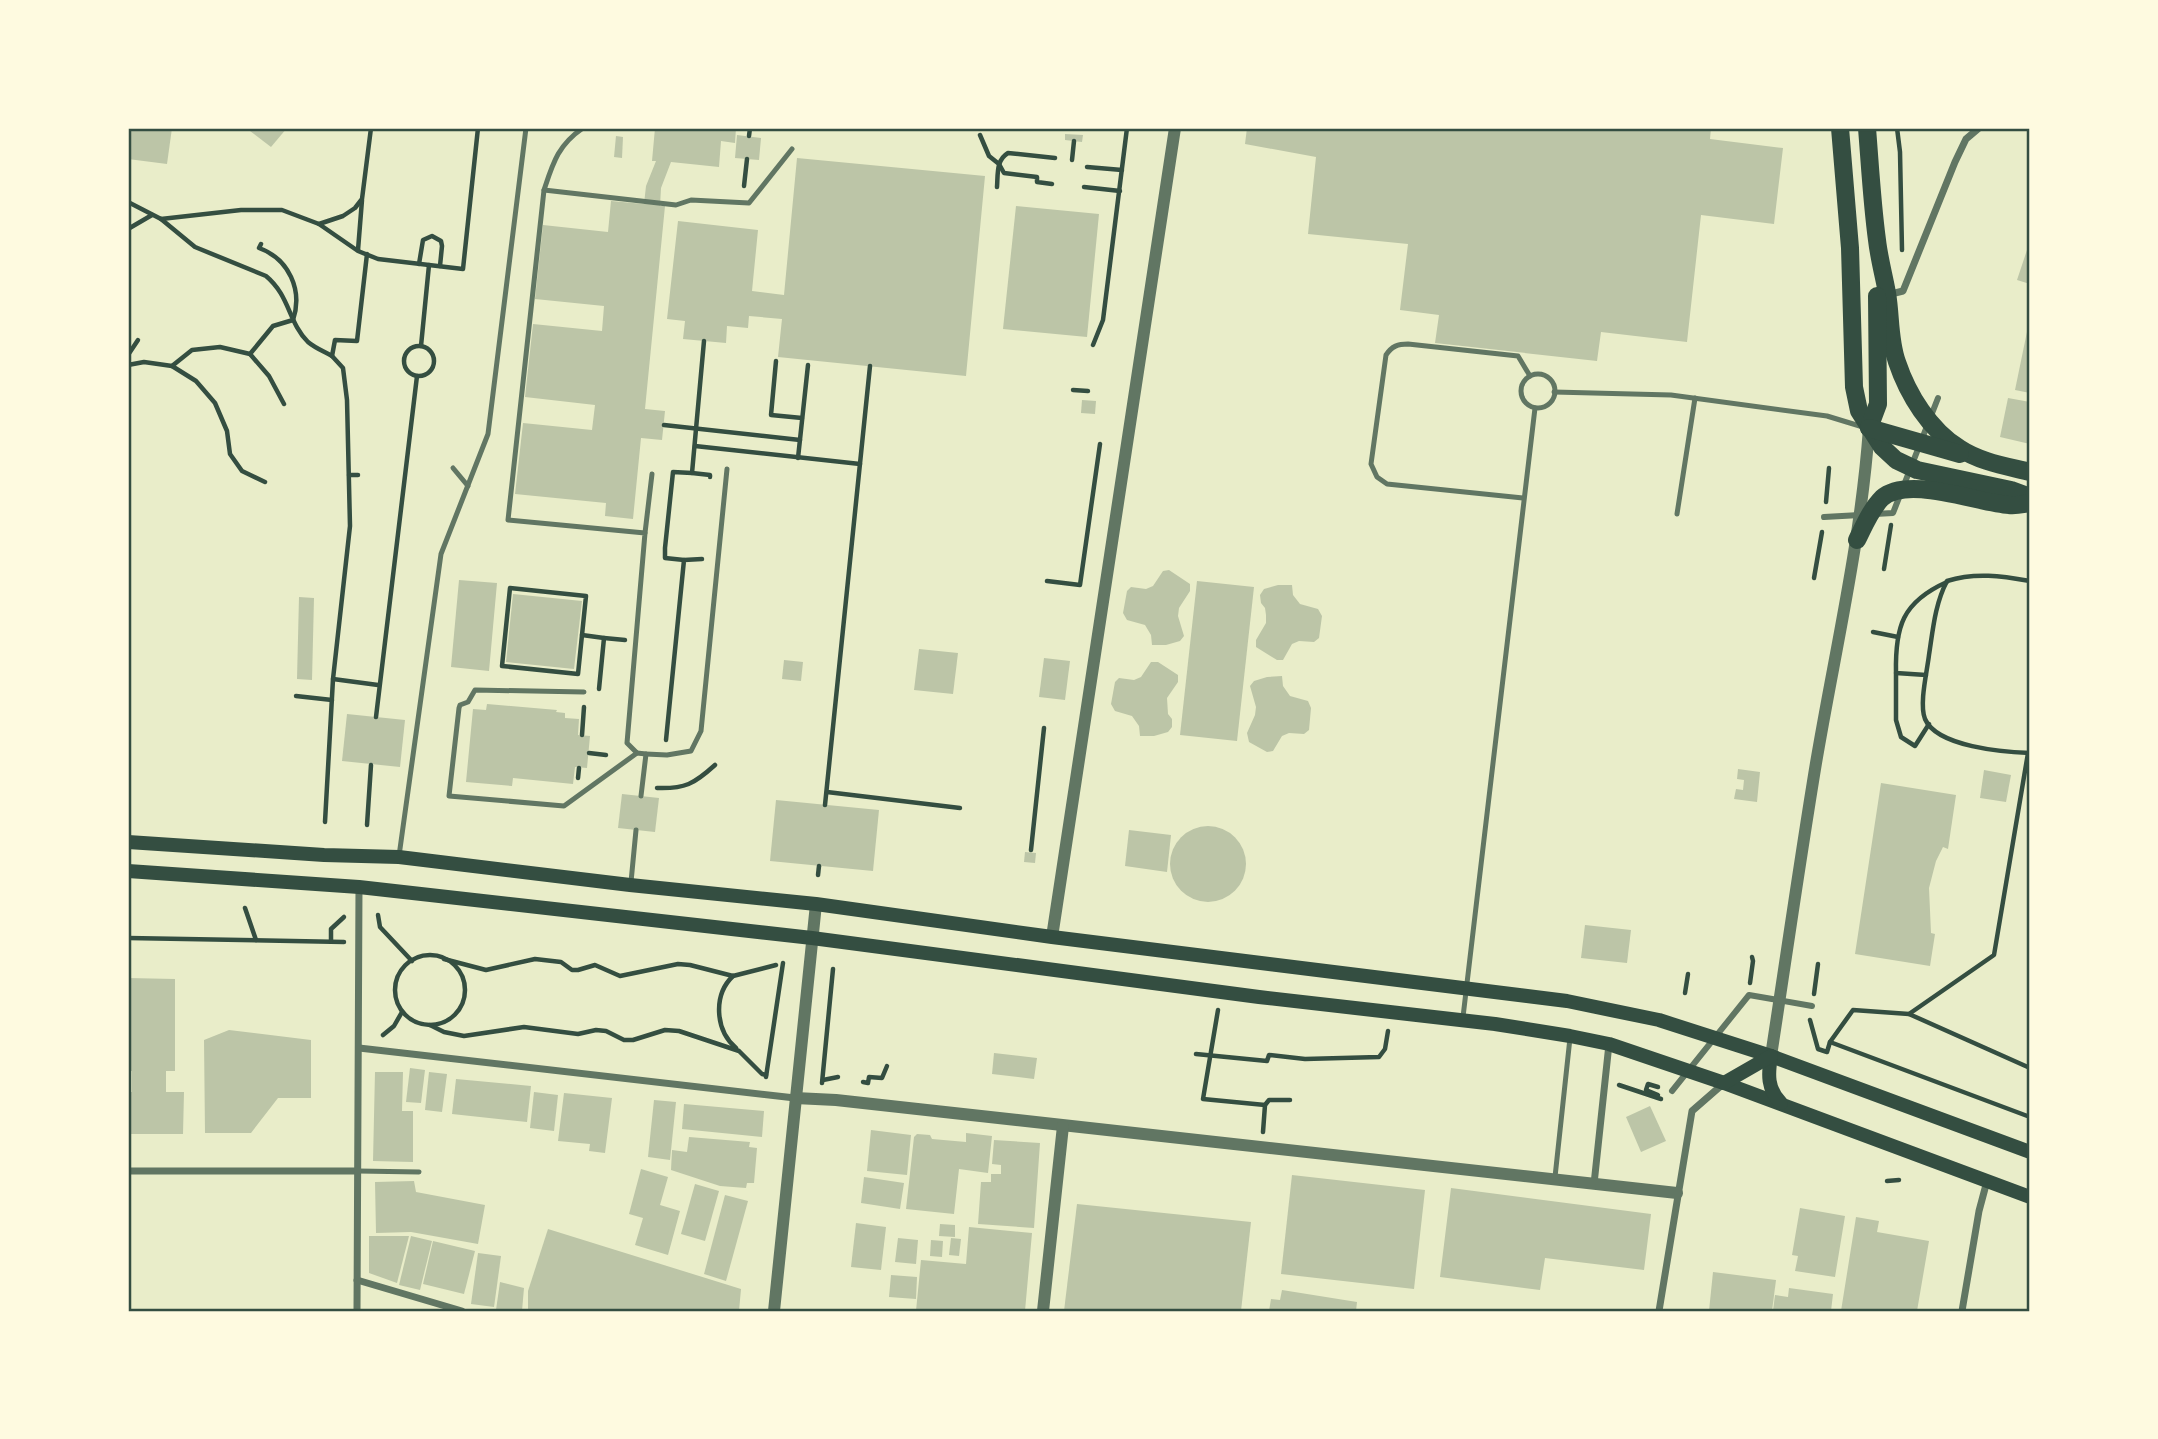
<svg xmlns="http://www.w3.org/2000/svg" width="2158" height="1439" font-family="'Noto Sans',sans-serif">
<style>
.building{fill:#bcc5a7}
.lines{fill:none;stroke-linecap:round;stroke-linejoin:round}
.path{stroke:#344e41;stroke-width:4.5}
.service{stroke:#617663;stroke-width:5}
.pedestrian{stroke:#617663;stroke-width:6}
.minor{stroke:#617663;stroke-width:7}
.tertiary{stroke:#617663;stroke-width:12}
.secondary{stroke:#344e41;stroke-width:14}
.primary{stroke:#344e41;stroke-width:18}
.neatline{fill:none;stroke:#344e41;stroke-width:2.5}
</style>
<rect width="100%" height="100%" fill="#e9edc9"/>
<g class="building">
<path d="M131,128H172L167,164L128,159Z"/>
<path d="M246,128H287L271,147Z"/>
<path d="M655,128H736L735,143L721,141L719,167L671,162L661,188L660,206H665L645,409L665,411L662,440L641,438L633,519L605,516L606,503L515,494L523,423L592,430L595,405L525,397L533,324L602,331L604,306L535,299L543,225L608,232L611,201L644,204L646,186L656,161H652Z"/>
<path d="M1247,128H1711L1710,139L1783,148L1774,224L1701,215L1687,342L1601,332L1597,361L1435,343L1439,315L1400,310L1408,244L1308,234L1316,157L1245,144Z"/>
<path d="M1065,134L1083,135L1082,142L1065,140Z"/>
<path d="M737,135L761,138L759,160L735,158Z"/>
<path d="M616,136L623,137L622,158L614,157Z"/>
<path d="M797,158L985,176L966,376L778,357L782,319L749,316L748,328L727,326L726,343L683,339L685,321L667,319L678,221L758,230L752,291L784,295Z"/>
<path d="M1016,206L1099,214L1087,337L1003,329Z"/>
<path d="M2030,241V284L2017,280Z"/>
<path d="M2029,322H2030V393L2015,390Z"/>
<path d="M2008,398L2030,402V444L2000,437Z"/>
<path d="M1082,400L1096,401L1095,414L1081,413Z"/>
<path d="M1169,570L1190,584V591L1179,608L1178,616L1184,636L1180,641L1166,645H1152L1151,635L1145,625L1127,620L1123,613L1127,591L1131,587L1146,589L1153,586L1163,571Z"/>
<path d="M459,580L497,583L489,671L451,667Z"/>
<path d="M1197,581L1254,587L1237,741L1180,735Z"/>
<path d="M1278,585H1292L1293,595L1300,604L1318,609L1322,616L1319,638L1314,642L1299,641L1292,644L1283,660H1277L1256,647V640L1266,623V615L1265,608L1261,603L1260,595L1264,589Z"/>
<path d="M513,594L582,601L574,669L506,662Z"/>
<path d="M299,597L314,598L312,680L297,679Z"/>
<path d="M919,649L958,653L953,694L914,690Z"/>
<path d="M1044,658L1070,661L1065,700L1039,697Z"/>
<path d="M784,660L803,662L801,681L782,679Z"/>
<path d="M1151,662H1158L1178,675V682L1167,698L1168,714L1172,719V727L1168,732L1154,736H1140L1139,726L1132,716L1115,711L1111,704L1115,682L1119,678L1134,680L1141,677Z"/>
<path d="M1282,676L1283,686L1290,696L1308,701L1311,708L1309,730L1304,734L1289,733L1282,736L1273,751L1267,752L1249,742L1247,733L1255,715L1256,707L1250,686L1254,681L1267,677Z"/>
<path d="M487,704L557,710L556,712L565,713V718L579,719L578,735L590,736L587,768L575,767L573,784L513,778L512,786L466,782L473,709L486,710Z"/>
<path d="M347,714L405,720L400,767L342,761Z"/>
<path d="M1738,769L1760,772L1757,802L1734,799L1736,789L1743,790L1744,780L1737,779Z"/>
<path d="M1984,770L2011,775L2006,802L1980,798Z"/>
<path d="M1881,783L1956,795L1948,849L1943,847L1936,861L1929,888L1931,933L1935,934L1930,966L1855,954Z"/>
<path d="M622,794L659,798L655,832L618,828Z"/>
<path d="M776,800L879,810L873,871L770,861Z"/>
<circle cx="1208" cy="864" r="38"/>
<path d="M1129,830L1171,835L1167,872L1125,866Z"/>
<path d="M1025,852L1036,853L1035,863L1024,862Z"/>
<path d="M1585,925L1631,930L1627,963L1581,958Z"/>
<path d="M128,978L175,979V1071H166V1092H184L183,1134H128V1092H132V1071H128Z"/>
<path d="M229,1030L311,1040V1098H278L251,1133H205L204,1040Z"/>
<path d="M994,1053L1037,1058L1034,1079L992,1074Z"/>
<path d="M410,1068L425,1070L421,1103L406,1102Z"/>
<path d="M375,1072H403L402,1111H413V1162L373,1161Z"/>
<path d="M429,1072L447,1074L442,1112L425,1110Z"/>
<path d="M456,1079L531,1086L527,1122L452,1114Z"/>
<path d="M534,1092L558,1095L554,1131L530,1128Z"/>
<path d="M564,1093L612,1098L605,1153L589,1151L590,1144L558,1141Z"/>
<path d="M654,1100L676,1102L670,1160L648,1157Z"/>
<path d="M684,1104L764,1111L762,1137L682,1129Z"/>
<path d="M1650,1106L1666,1141L1641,1152L1626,1117Z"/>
<path d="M871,1130L911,1135L907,1175L867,1171Z"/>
<path d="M966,1133L992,1136L988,1173L959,1169L954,1214L906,1209L914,1137L917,1134L930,1135L932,1139L966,1142Z"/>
<path d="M689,1137L750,1142L749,1147L757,1148L754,1183H747L746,1188L720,1186L671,1170L672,1150L687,1152Z"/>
<path d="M994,1140L1040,1143L1034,1228L978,1224L981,1182H991V1174H1001V1165L992,1164Z"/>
<path d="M641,1169L668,1177L660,1205L680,1211L668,1255L635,1245L643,1218L629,1214Z"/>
<path d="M1292,1175L1425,1190L1414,1289L1281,1274Z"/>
<path d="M864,1177L904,1183L900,1209L861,1203Z"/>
<path d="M414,1181L416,1192L485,1205L478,1244L411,1232L376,1233L375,1182Z"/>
<path d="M695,1184L719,1191L705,1241L681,1234Z"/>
<path d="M1451,1188L1651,1214L1644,1270L1545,1258L1540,1290L1440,1277Z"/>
<path d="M725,1195L748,1201L726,1281L704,1274Z"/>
<path d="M1077,1204L1251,1222L1241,1311H1064Z"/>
<path d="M1800,1208L1845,1216L1835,1277L1795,1271L1798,1256L1792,1255Z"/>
<path d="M1856,1217L1879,1221L1877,1232L1929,1241L1917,1311H1841Z"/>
<path d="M856,1223L886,1227L881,1270L851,1267Z"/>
<path d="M940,1224L955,1225V1237L939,1236Z"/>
<path d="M969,1227L1032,1233L1025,1311H916L921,1260L966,1264Z"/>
<path d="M548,1229L741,1289L739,1311H528V1291Z"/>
<path d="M369,1236H409L397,1283L369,1273Z"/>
<path d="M411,1236L432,1241L420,1290L399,1285Z"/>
<path d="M898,1238L918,1240L916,1264L895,1262Z"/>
<path d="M951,1238L961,1239L959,1256L949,1255Z"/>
<path d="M931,1240L943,1241L942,1257L930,1256Z"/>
<path d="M433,1241L475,1251L464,1294L423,1284Z"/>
<path d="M478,1253L501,1256L494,1307L471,1304Z"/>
<path d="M1713,1272L1776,1280L1772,1311H1709Z"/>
<path d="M891,1275L917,1277L916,1299L889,1297Z"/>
<path d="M500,1282L524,1288L522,1311L496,1310Z"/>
<path d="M1789,1288L1833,1294L1831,1311H1773L1775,1295L1788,1297Z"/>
<path d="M1282,1290L1357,1302L1356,1311H1269L1271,1299L1280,1300Z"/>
</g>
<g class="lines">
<g class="path">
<path d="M1897,128L1900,152L1902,250"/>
<path d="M980,135L989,156L999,164L1004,173L1037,177V182L1052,184"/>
<path d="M749,136L750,128"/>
<path d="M1072,160L1074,141"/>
<path d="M1087,167L1122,170"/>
<path d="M744,186L747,159"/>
<path d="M997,187C998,174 996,160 1008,153L1055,158"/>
<path d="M1084,187L1120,191"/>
<path d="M128,202L161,219L241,210H282L319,224L343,216L355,208L362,199L371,128"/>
<path d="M161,219L195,247L266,276C290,296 288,322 308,342C315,348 325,352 332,356L335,340L357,341L367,254"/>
<path d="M319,224L358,251L378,259L463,269L478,128"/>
<path d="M128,229L152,215"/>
<path d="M358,250L362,200"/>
<path d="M419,264L423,240L432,236L441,241L442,246L440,266"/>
<path d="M704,341L692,473L710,475V477"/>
<path d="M1093,345L1103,320L1127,128"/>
<path d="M421,346L429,265"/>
<circle cx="419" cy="361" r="15"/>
<path d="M250,354L269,376L284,404"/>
<path d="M128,355L138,340"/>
<path d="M776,361L771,415L802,418"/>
<path d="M128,365L144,362L172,366L192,350L220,347L250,354L273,326L293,320C303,290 289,259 259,248L261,244"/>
<path d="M172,366L196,381L215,403L227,431L230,454L242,471L265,482"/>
<path d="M1073,390L1088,391"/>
<path d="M664,425L800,440"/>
<path d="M695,446L860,464"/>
<path d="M798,458L808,365"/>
<path d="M349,475H358"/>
<path d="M1826,502L1829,468"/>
<path d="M684,560L665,558V548L673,472L692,473"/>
<path d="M1884,569L1891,525"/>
<path d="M1814,578L1822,532"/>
<path d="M1047,581L1080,585L1100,444"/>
<path d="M2030,581C2002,576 1975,572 1947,581C1935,604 1933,629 1929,655C1927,672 1919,704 1925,719C1937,747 2004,752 2030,753"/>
<path d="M510,588L586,596L578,674L502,666Z"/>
<path d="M1873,632L1898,637"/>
<path d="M582,635L604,638L599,689"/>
<path d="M604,638L625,640"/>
<path d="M1896,673V720L1901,737L1915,746L1929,724"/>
<path d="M1926,675L1896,673C1895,627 1902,602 1947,582"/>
<path d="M333,679L378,685"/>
<path d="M296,696L332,700"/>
<path d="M376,717L417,376"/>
<path d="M582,735L584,707"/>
<path d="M666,740L684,560L702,559"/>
<path d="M589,753L606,755"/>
<path d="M578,778L579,768"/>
<path d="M657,788C685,789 694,784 715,765"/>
<path d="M827,792L960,808"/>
<path d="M825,805L870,366"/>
<path d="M325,822L333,679L350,526L347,400L343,368L332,356"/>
<path d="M367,825L371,765"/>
<path d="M1031,850L1044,728"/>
<path d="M818,875L819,866"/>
<path d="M245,908L256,940"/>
<path d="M378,915L380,927L412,961"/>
<path d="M128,938L344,942"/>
<path d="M331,941V929L344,917"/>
<circle cx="430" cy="990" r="35"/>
<path d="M444,959L486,970L535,959L561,962L572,970H578L595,965L620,976L678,964L690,965L733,976L776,965"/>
<path d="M733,976C713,995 715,1030 736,1048"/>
<path d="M1750,983L1753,961L1752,957"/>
<path d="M1685,993L1688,974"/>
<path d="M1814,994L1818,964"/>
<path d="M1218,1010L1203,1099L1265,1105"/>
<path d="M1909,1014L1994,955L2028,753"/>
<path d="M1810,1020L1818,1049L1827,1052L1830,1042L1853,1010L1909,1014L2030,1068"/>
<path d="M430,1025L444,1032L464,1036L524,1027L578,1034L596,1030L606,1031L624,1040H633L665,1030L679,1031L739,1051L762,1074L766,1075"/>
<path d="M383,1035L394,1026L402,1012"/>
<path d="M1830,1042L2030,1117"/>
<path d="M1196,1054L1267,1061L1269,1055L1305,1059L1379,1057L1385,1049L1388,1031"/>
<path d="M766,1077L783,963"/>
<path d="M823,1080L838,1077"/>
<path d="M863,1082L868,1083L869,1077L882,1078L887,1066"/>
<path d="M822,1083L833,969"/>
<path d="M1619,1085L1661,1099"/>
<path d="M1658,1095L1646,1090L1648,1084L1658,1087"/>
<path d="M1263,1132L1265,1105L1269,1100H1290"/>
<path d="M1887,1181L1899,1180"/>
</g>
<g class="service">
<path d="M583,128C558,145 553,163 544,190L508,520L645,533L627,743L637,753L646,754L641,796"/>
<path d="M544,190L676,205L691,200L749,203L792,149"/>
<circle cx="1538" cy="391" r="17"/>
<path d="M1554,392L1671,395L1827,416L1863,427"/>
<path d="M453,468L468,486"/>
<path d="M1523,498L1387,484L1377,477L1371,464L1386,355C1392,346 1398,344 1408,344L1518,356L1530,376"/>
<path d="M1677,514L1695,398"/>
<path d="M645,533L652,474"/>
<path d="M584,692L475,690L468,702L460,705L459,708L449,796L564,806L637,753"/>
<path d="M646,754L667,755L691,751L701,731L727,469"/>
<path d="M399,856L441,554L488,434L526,128"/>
<path d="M631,882L636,830"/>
<path d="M1463,1017L1535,408"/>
<path d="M358,1171L419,1172"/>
<path d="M1555,1177L1570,1038"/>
</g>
<g class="pedestrian">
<path d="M1875,514L1893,513L1938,398"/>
<path d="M1824,517L1860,515"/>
<path d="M1672,1091L1749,995L1812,1006"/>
</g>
<g class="minor">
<path d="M1887,295L1903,291L1955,162L1966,139L1979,128"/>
<path d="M359,1048L795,1098"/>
<path d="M128,1171H358"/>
<path d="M1594,1184L1609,1044"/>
<path d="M357,1280L462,1311"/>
<path d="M357,1311L359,887"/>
<path d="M1659,1311L1692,1111L1723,1084"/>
<path d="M1962,1311L1979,1211L1987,1181"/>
</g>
<g class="tertiary">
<path d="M1052,937L1175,128"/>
<path d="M1771,1056C1786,958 1800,860 1816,763C1835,651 1861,541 1869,428"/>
<path d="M795,1098L836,1100L1677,1193"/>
<path d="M774,1311L816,904"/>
<path d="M1043,1311L1063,1126"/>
</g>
<g class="secondary">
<path d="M128,842L324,855L399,857L630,885L816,904L1052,937L1567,1001L1659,1020L1771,1056L2030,1152"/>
<path d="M128,871L359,887L812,938L1259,997L1495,1024L1570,1036L1609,1044L1724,1083L2030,1197"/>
<path d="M1771,1056C1768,1074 1767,1089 1781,1103"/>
<path d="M1724,1083L1771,1056"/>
</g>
<g class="primary">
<path d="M1840,128L1850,248L1854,387L1859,411L1882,447L1896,460L1917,470L2011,490L2030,497"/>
<path d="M1867,128C1870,165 1872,203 1877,240C1879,258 1884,276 1887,293C1891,316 1889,340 1897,362C1908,395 1930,430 1959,448C1980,462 2006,466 2030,472"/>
<path d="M1869,428L1878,404L1877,296"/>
<path d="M1869,428L1960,454"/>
<path d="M1857,540C1864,526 1871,509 1882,498C1908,475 1977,503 2009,505C2016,506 2023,504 2030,503"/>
</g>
</g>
<rect width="2158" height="1439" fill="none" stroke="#fefae0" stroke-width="259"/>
<rect x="130" y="130" width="1898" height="1180" class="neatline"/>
</svg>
